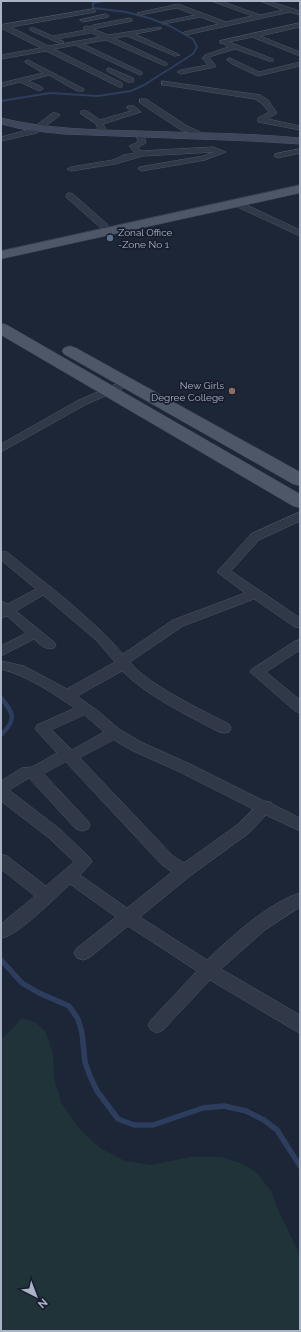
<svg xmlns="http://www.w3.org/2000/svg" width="301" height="1332" font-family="Raleway,sans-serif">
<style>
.green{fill:#1f3338}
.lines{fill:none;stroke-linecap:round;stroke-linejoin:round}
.stream-far2{stroke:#2d3d5d;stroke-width:2}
.stream-far1{stroke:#2d3d5d;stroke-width:4.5}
.stream{stroke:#2d3d5d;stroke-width:5.5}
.street-casing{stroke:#4e5566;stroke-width:1}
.secondary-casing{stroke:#4e5566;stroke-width:1}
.primary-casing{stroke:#3a4151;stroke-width:1}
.street{fill:#313847;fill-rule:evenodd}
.secondary{fill:#3f465b;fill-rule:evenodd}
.primary{fill:#4e5768;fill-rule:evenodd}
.service-dot{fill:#5c6f8a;stroke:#171d2c;stroke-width:1.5}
.education-dot{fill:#8d6e63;stroke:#171d2c;stroke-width:1.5}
.labels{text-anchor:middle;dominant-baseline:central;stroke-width:3.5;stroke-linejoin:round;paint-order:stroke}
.far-poi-label{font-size:10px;fill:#aab2c5;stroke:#171d2c;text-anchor:start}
</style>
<rect width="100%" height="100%" fill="#1d2637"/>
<path class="green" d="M22,1018L36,1023L45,1031L53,1053L54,1078L62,1104L79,1128L100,1148L125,1161L152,1165L190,1157H221L243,1164L257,1173L272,1192L276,1205L300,1256V1331H1V1040Z"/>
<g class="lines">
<path class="stream-far2" d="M1,101L50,93L98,96L131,91L144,85L193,54L197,47L193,39L170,26L149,18L126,12L93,8V3L104,1"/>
<path class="stream-far1" d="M1,698C14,714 17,719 1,735"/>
<path class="stream" d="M1,960L22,983L39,993L69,1006L78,1019L82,1033L85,1062L90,1076L97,1091L118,1119L134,1125H153L203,1108L224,1106L246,1111L264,1120L277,1130L300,1166"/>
<g class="street-casing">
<g id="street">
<path d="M212,1H221L260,15L283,10L260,1H269L300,11V15L290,12L186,35L184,34V32L219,24L201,17L162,24V22L195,15L177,8L140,15L137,13L178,4L226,22L252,16Z"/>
<path d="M93,9L96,11L95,12L11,27L48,46L61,44L30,30V28H34L53,36L86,30L83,28L86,26L90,27L93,25L130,18L132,19V21L93,29L108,35L161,27V29L135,34L180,55L175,56L127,36L114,38L167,63V65H163L106,40L83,44L142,72V74L140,75L75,45L54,49L122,83V87H119L46,51L1,59V55L41,48L3,29H1V25ZM92,33L100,37L61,44L64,42L59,39Z"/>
<path d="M106,14L109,16L108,17L83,22L80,20Z"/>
<path d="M300,23V27L260,36L300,52V56L252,37L229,42L273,59V61H269L235,49L209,57L216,66L215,67L181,74L177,72L181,70L208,65L202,58L205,55L228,47L224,44L220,43V41Z"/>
<path d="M230,58L259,72L300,62V66L258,76L232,64L227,60Z"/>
<path d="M28,60L84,89L83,91H77L49,75L28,81L42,87L43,89L39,91L20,82L1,87V83L43,73L26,63L25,62Z"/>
<path d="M109,68L133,78L134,80L133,82H127L107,71V69Z"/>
<path d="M162,81L260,95L268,100L277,113L268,119L300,126V130L258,122V118L269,112L262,104L255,99L165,85H162Z"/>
<path d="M140,99H146L187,126L209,136L205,138L181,130L140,103Z"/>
<path d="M128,106H134L141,112L103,124L107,131L103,133H100L96,124L80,113L81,111H87L100,120L131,111L127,108Z"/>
<path d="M53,113H56L60,115L37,133L1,141V137L31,129Z"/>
<path d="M137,133H143L146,143L138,147L141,151L213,147L226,152L205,160L142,171L138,169L139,167L203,156L214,152L143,156L115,164L71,171L67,169L71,167L113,160L124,155L135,153L129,146L138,142L136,135Z"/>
<path d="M300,149V153L278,158L274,156L275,154Z"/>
<path d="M70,193L73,194L107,224L108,226L107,228H101L67,198L66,196L67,194Z"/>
<path d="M236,200L300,230V236L233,205L232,203Z"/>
<path d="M126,380L131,383L130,385L85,405L1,452V444L77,401Z"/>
<path d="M300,512V521L259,540L231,571L300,618V628L295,627L254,599L183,626L130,662C145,683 205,712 229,724L231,728L229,732L224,733L219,732C187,715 147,696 122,671L77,696L98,711L119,729L141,742L190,764L264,801L271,802L272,804L300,818V831L266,815L249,833L190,876L140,917L207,960C231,937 268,903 300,893V907L265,930L221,969L300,1015V1033L294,1030L210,980L163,1030L157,1033L151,1030L148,1025L151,1020L197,971L128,926L89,958L83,960L77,958L74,953L77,948L116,917L70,884C56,897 17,937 1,938V924L35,896L1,869V854L7,856L46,886L74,862L49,838L1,801V781L22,768L32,767L57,753L35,729L37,725L75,708C52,693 28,676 1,669V661L24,666L67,689L115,662L96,640L43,595L16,611L54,642L56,645L54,648C45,650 40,645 34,639L1,656V646L26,633L7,616L1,618V601L8,604L36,589L1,560V552H7C47,585 89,615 123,654L173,620L245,593L217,572L251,534ZM85,715L104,732L72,750L52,730ZM114,740L131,750L180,772L253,809L237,825L184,863L173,856L80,758ZM66,762L161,864L172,872L127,908L80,875L92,862L90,858L61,830L9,790L29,778L76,829L82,831L88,829L90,825L88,821L44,774Z"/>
<path d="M300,640V650L266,672L300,700V713L295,711L250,672L252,669L295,641Z"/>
</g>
</g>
<g class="secondary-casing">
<path id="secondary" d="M1,118C46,129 93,130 140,131C193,133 247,133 300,138V144L251,141L64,134L26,130L1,124Z"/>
</g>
<g class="primary-casing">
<g id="primary">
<path d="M300,185V193L1,259V251Z"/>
<path d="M1,323L7,325L300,494V508L293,506L1,335Z"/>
<path d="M70,346L76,348L300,472V486L293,484L64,354L62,351L64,348Z"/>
</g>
</g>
<use href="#street" class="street"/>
<use href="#secondary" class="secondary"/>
<use href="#primary" class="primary"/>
</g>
<circle class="service-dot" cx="110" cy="238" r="4"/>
<circle class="education-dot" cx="232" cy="391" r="4"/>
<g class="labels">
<g class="far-poi-label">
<text x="118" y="232">Zonal Office<tspan x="118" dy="12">-Zone No 1</tspan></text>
<text x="224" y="385" text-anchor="end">New Girls<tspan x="224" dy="12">Degree College</tspan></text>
</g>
</g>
<rect width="301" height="1332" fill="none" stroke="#aab2c5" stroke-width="4"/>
<g transform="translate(36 1296) rotate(138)" stroke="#171d2c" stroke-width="3" paint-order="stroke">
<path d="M0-3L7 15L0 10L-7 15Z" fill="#aab2c5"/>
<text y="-6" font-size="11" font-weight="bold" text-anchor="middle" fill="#aab2c5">N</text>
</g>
</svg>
